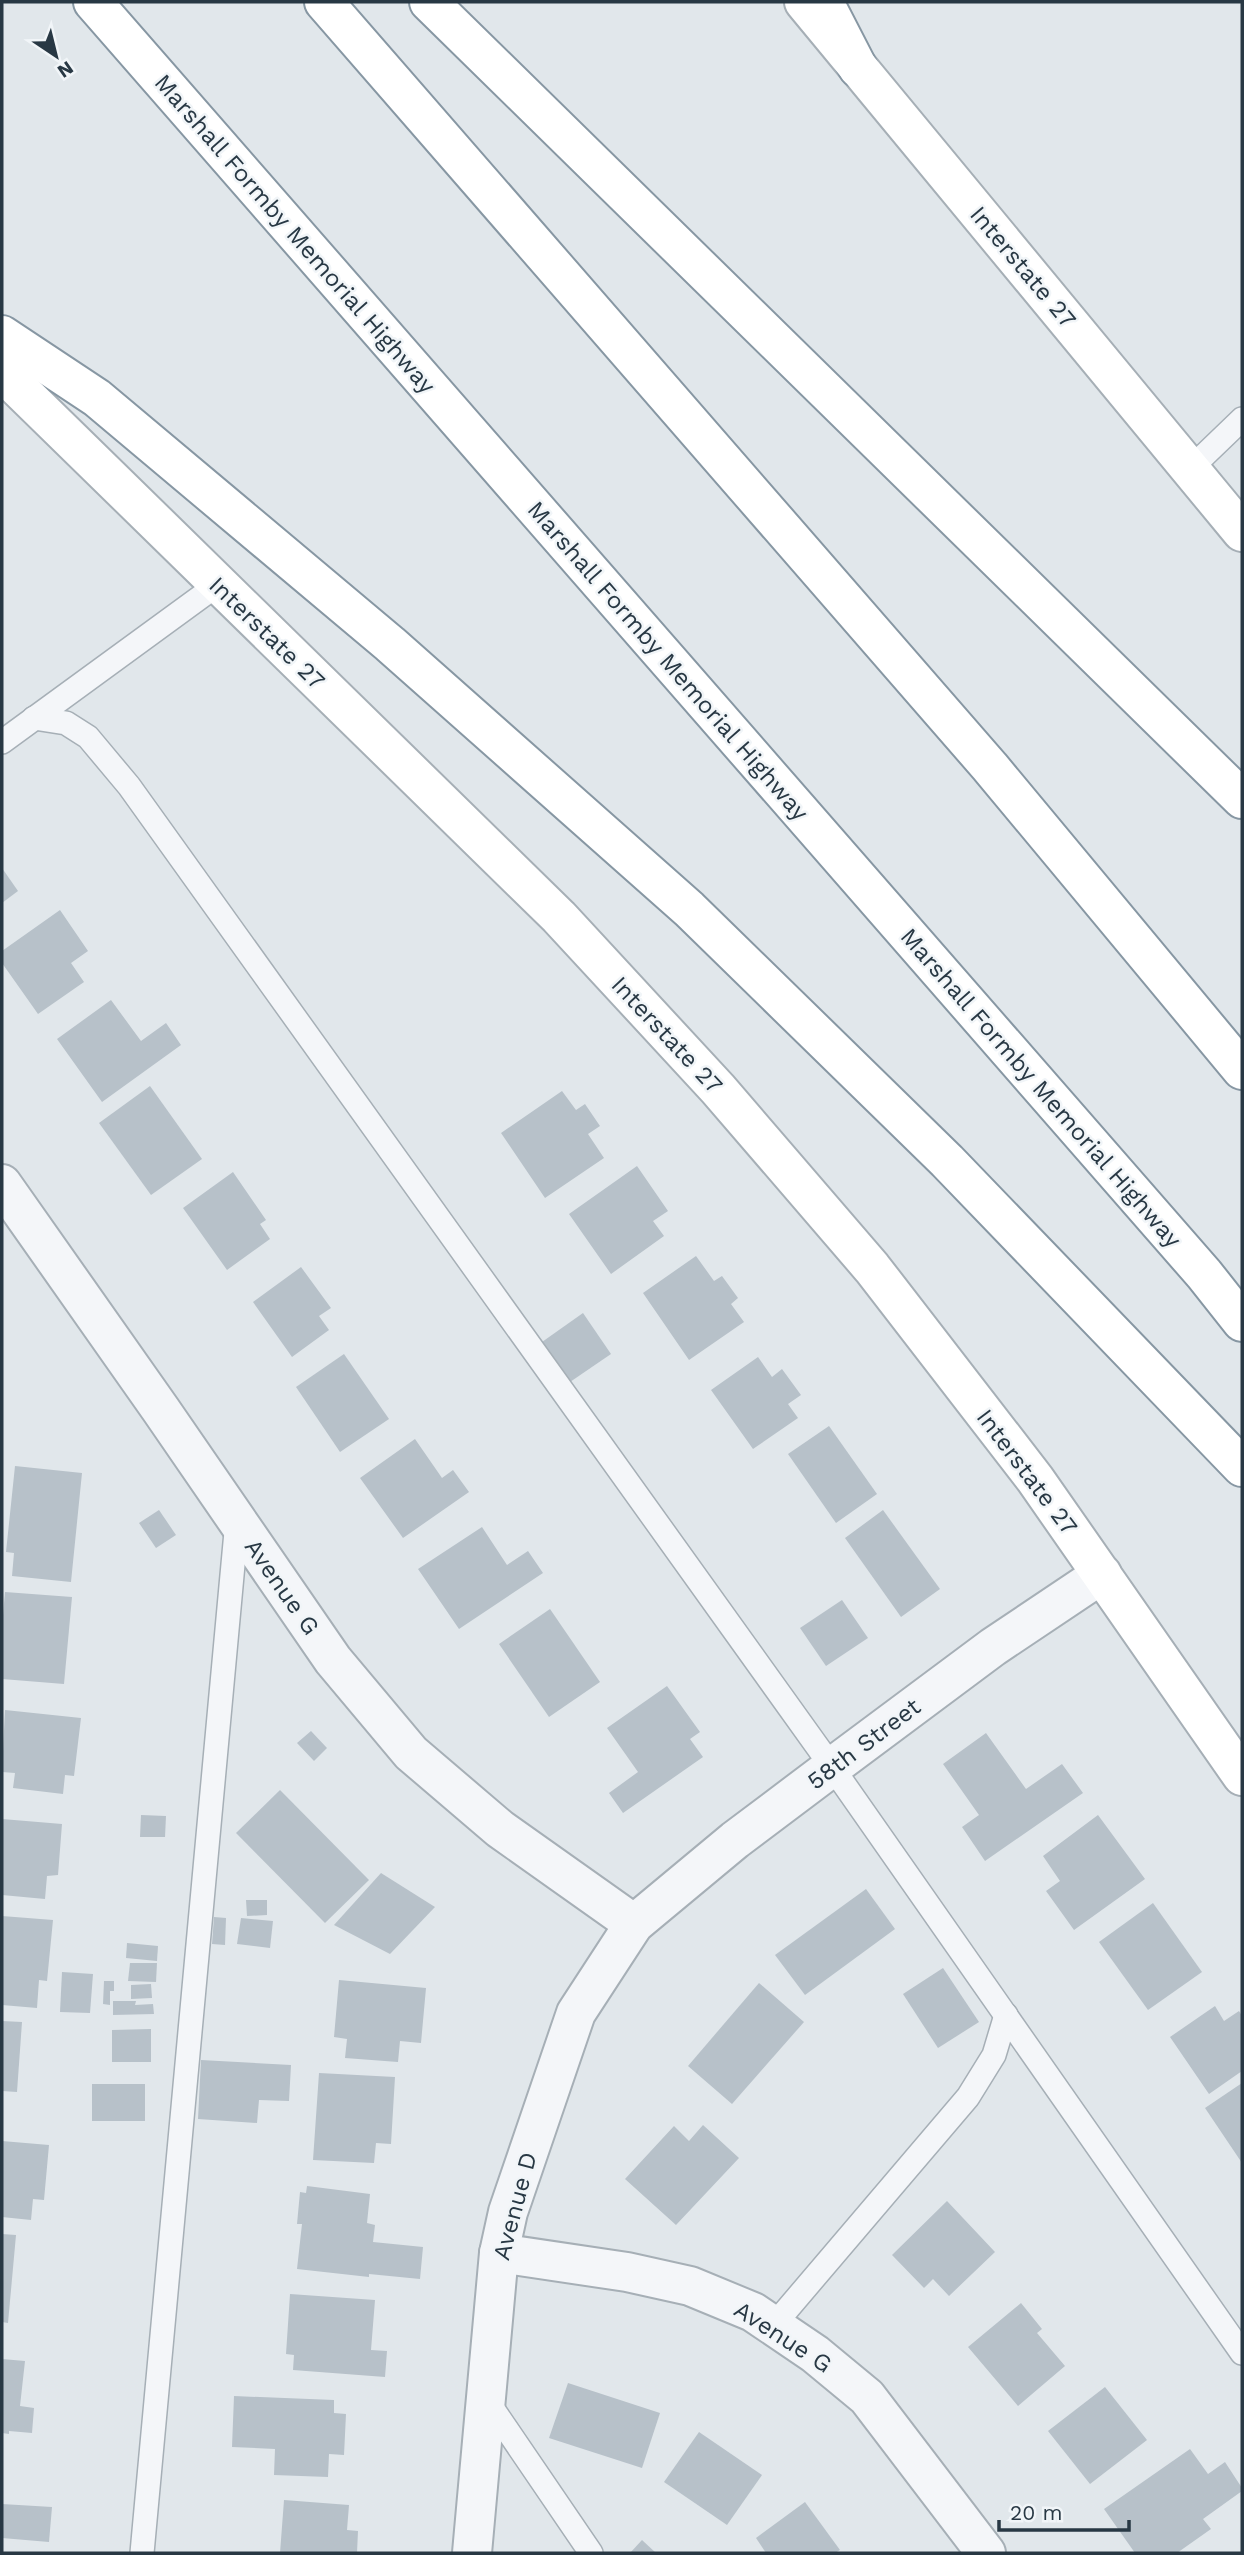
<svg xmlns="http://www.w3.org/2000/svg" width="1244" height="2555" font-family="'Work Sans',sans-serif">
<style>
.building{fill:#b7c1c9}
.lines{fill:none;stroke-linecap:round;stroke-linejoin:round}
.service-casing{stroke:#a6afb6;stroke-width:26}
.minor-casing{stroke:#a6afb6;stroke-width:42}
.secondary-casing{stroke:#a6afb6;stroke-width:42}
.trunk-casing{stroke:#8797a3;stroke-width:42}
.motorway-casing{stroke:#8797a3;stroke-width:42}
.service{stroke:#f4f6f9;stroke-width:23}
.minor{stroke:#f4f6f9;stroke-width:38}
.secondary{stroke:#fff;stroke-width:38}
.trunk{stroke:#fff;stroke-width:38}
.motorway{stroke:#fff;stroke-width:38}
.labels{text-anchor:middle;dominant-baseline:central;stroke-width:5;stroke-linejoin:round;paint-order:stroke}
.street-label{font-size:24px;fill:#283844;stroke:#f1f5f8}
</style>
<rect width="100%" height="100%" fill="#e1e7eb"/>
<g class="building">
<path d="M2,868L18,891L2,903Z"/>
<path d="M60,910L88,951L71,963L84,982L38,1014L2,963V951Z"/>
<path d="M111,1000L141,1041L166,1023L181,1045L102,1102L57,1039Z"/>
<path d="M150,1086L202,1159L151,1195L99,1123Z"/>
<path d="M562,1091L576,1110L585,1104L600,1126L588,1134L604,1158L545,1198L501,1133Z"/>
<path d="M637,1166L668,1211L653,1221L664,1236L611,1274L569,1214Z"/>
<path d="M233,1172L266,1220L260,1224L270,1239L227,1270L183,1208Z"/>
<path d="M696,1256L714,1281L722,1276L738,1298L731,1304L744,1322L689,1360L643,1293Z"/>
<path d="M301,1267L331,1308L319,1316L329,1330L292,1357L253,1302Z"/>
<path d="M583,1313L611,1354L570,1382L542,1342Z"/>
<path d="M344,1354L389,1419L340,1452L296,1387Z"/>
<path d="M758,1357L772,1377L782,1369L801,1395L788,1404L798,1418L753,1449L711,1390Z"/>
<path d="M829,1426L877,1494L836,1523L788,1454Z"/>
<path d="M415,1439L442,1478L453,1470L469,1492L403,1538L360,1478Z"/>
<path d="M15,1466L82,1473L71,1582L12,1576L14,1553L6,1552Z"/>
<path d="M159,1510L176,1535L156,1548L139,1523Z"/>
<path d="M883,1510L940,1589L901,1617L845,1538Z"/>
<path d="M482,1527L507,1565L528,1551L543,1573L459,1629L418,1569Z"/>
<path d="M5,1592L72,1597L64,1684L2,1679V1627Z"/>
<path d="M842,1600L868,1638L826,1666L800,1628Z"/>
<path d="M550,1609L600,1682L549,1717L499,1644Z"/>
<path d="M667,1686L700,1732L690,1739L703,1757L623,1813L609,1793L638,1772L607,1728Z"/>
<path d="M5,1710L81,1718L74,1776L65,1775L63,1794L13,1788L15,1773L2,1772Z"/>
<path d="M311,1731L327,1748L314,1761L297,1743Z"/>
<path d="M986,1733L1026,1789L1062,1764L1083,1793L985,1861L962,1827L979,1815L943,1764Z"/>
<path d="M280,1790L369,1880L325,1923L236,1833Z"/>
<path d="M141,1815L166,1816L165,1837H140Z"/>
<path d="M1098,1815L1145,1879L1074,1930L1046,1891L1060,1881L1043,1856Z"/>
<path d="M2,1819L62,1824L58,1875L47,1876L45,1899L2,1895Z"/>
<path d="M381,1873L435,1907L390,1954L334,1925Z"/>
<path d="M866,1889L895,1929L805,1995L775,1955Z"/>
<path d="M246,1900H267V1915L247,1916Z"/>
<path d="M1153,1903L1202,1972L1148,2010L1099,1942Z"/>
<path d="M2,1916L53,1920L47,1981L39,1980L37,2008L2,2005Z"/>
<path d="M214,1917L226,1918L225,1945L212,1944Z"/>
<path d="M241,1918L273,1921L270,1948L237,1944Z"/>
<path d="M127,1943L158,1946L157,1961L126,1958Z"/>
<path d="M130,1963H157L156,1982L128,1981Z"/>
<path d="M943,1968L979,2022L938,2048L903,1994Z"/>
<path d="M62,1972L93,1974L90,2013L60,2012Z"/>
<path d="M339,1980L426,1988L421,2043L400,2041L398,2062L345,2058L347,2039L334,2037Z"/>
<path d="M104,1981H114V1991H110V2005L103,2004Z"/>
<path d="M759,1983L804,2022L732,2104L688,2066Z"/>
<path d="M151,1984L152,1998L131,1999V1985Z"/>
<path d="M113,2001H136L135,2005L153,2004L154,2014L113,2015Z"/>
<path d="M1215,2006L1224,2021L1239,2011L1242,2016V2071L1209,2094L1170,2037Z"/>
<path d="M2,2021L22,2022L17,2092L2,2091Z"/>
<path d="M151,2029V2062H112V2030Z"/>
<path d="M201,2060L291,2065L289,2101L259,2100L257,2123L198,2119Z"/>
<path d="M319,2073L395,2077L391,2144L376,2143L374,2163L313,2160Z"/>
<path d="M1242,2083V2163L1205,2108Z"/>
<rect x="92" y="2084" width="53" height="37"/>
<path d="M703,2125L739,2158L676,2225L625,2179L674,2126L689,2141Z"/>
<path d="M2,2141L49,2145L44,2200L33,2199L31,2220L2,2217Z"/>
<path d="M307,2186L370,2194L367,2223L375,2225L373,2242L423,2247L420,2279L369,2274V2277L297,2269L302,2224H297L300,2192L306,2193Z"/>
<path d="M947,2201L995,2252L949,2296L933,2279L924,2288L892,2255Z"/>
<path d="M2,2234L16,2235L8,2323L2,2322Z"/>
<path d="M290,2294L375,2300L371,2350L387,2351L385,2377L293,2370L294,2355L286,2354Z"/>
<path d="M1021,2303L1042,2329L1037,2333L1065,2366L1018,2406L968,2347Z"/>
<path d="M2,2359L25,2361L20,2406L34,2408L32,2433L9,2431V2434L2,2433Z"/>
<path d="M568,2383L660,2413L642,2468L549,2438Z"/>
<path d="M1105,2387L1147,2440L1090,2484L1048,2431Z"/>
<path d="M234,2396L334,2400V2413L346,2414L344,2455L329,2454L328,2477L274,2475L275,2449L232,2447Z"/>
<path d="M699,2432L762,2475L727,2525L664,2482Z"/>
<path d="M1190,2449L1208,2474L1225,2462L1242,2488V2491L1203,2519L1211,2529L1177,2553H1135L1104,2509Z"/>
<path d="M284,2500L349,2505L347,2530L358,2531L357,2553H280Z"/>
<path d="M805,2502L840,2550L835,2553H766L756,2538Z"/>
<path d="M2,2504L52,2507L49,2542L2,2538Z"/>
<path d="M642,2540L656,2553H630Z"/>
</g>
<g class="lines">
<g class="service-casing">
<g id="service">
<path d="M1190,469L1242,419"/>
<path d="M34,718L66,723L88,737L129,786L832,1767L1242,2353"/>
<path d="M2,742L217,585"/>
<path d="M773,2326L968,2097L994,2055L1006,2015"/>
<path d="M486,2399L591,2553"/>
<path d="M142,2553L237,1521"/>
</g>
</g>
<g class="minor-casing">
<g id="minor">
<path d="M2,1184L161,1410L333,1660L411,1753L500,1829L634,1924"/>
<path d="M499,2253L627,2272L690,2286L753,2312L815,2354L867,2397L986,2553"/>
<path d="M472,2553L499,2253L508,2212L576,2013L634,1924L735,1840L832,1767L993,1647L1102,1574"/>
</g>
</g>
<g class="secondary-casing">
<g id="secondary">
<path d="M804,2L1242,532"/>
<path d="M2,372L559,917L718,1089L872,1268L1035,1479L1242,1776"/>
</g>
</g>
<g class="trunk-casing">
<path id="trunk" d="M824,2L858,68"/>
</g>
<g class="motorway-casing">
<g id="motorway">
<path d="M93,2L1204,1274L1242,1322"/>
<path d="M324,2L990,767L1242,1070"/>
<path d="M429,2L1242,799"/>
<path d="M2,335L97,398L390,644L689,909L947,1161L1242,1467"/>
</g>
</g>
<use href="#service" class="service"/>
<use href="#minor" class="minor"/>
<use href="#secondary" class="secondary"/>
<use href="#trunk" class="trunk"/>
<use href="#motorway" class="motorway"/>
</g>
<g class="labels">
<g class="street-label">
<text transform="translate(295 234) rotate(49)">Marshall Formby Memorial Highway</text>
<text transform="translate(1023 267) rotate(50)">Interstate 27</text>
<text transform="translate(267 633) rotate(44)">Interstate 27</text>
<text transform="translate(668 661) rotate(49)">Marshall Formby Memorial Highway</text>
<text transform="translate(667 1035) rotate(47)">Interstate 27</text>
<text transform="translate(1041 1088) rotate(49)">Marshall Formby Memorial Highway</text>
<text transform="translate(1027 1472) rotate(53)">Interstate 27</text>
<text transform="translate(282 1587) rotate(55)">Avenue G</text>
<text transform="translate(864 1744) rotate(-37)">58th Street</text>
<text transform="translate(515 2206) rotate(-75)">Avenue D</text>
<text transform="translate(783 2337) rotate(33)">Avenue G</text>
</g>
</g>
<rect width="1244" height="2555" fill="none" stroke="#283844" stroke-width="7"/>
<g transform="translate(56 56) rotate(145)" stroke="#f1f5f8" stroke-width="5" paint-order="stroke">
<path d="M0-5L12 26L0 18L-12 26Z" fill="#283844"/>
<text y="-10" font-size="19" font-weight="bold" text-anchor="middle" fill="#283844">N</text>
</g>
<path d="M999 2520v10h130v-10" fill="none" stroke="#283844" stroke-width="3.5"/>
<text x="1010" y="2520" font-size="21" fill="#283844" stroke="#f1f5f8" stroke-width="5" paint-order="stroke">20 m</text>
</svg>
